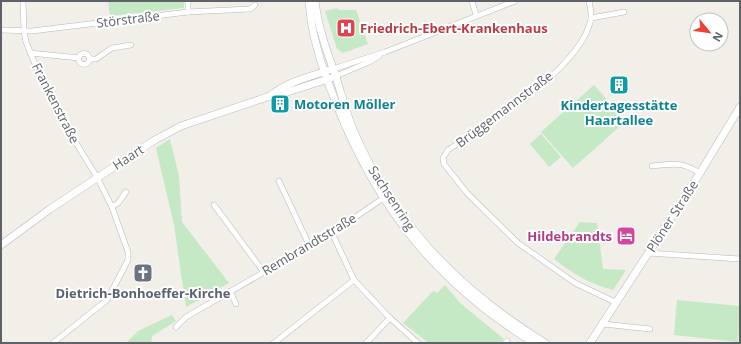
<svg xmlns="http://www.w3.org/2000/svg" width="741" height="344" font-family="'Open Sans',sans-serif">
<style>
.green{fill:#c5e8c5}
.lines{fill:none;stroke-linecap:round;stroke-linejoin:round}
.street-casing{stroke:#b5b8bc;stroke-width:6}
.secondary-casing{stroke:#b6babf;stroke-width:8}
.street{stroke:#fff;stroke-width:5}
.secondary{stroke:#fff;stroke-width:7}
.labels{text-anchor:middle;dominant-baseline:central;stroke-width:4;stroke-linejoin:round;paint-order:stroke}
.street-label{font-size:13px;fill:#5f6368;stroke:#fff}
.health-label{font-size:13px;font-weight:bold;fill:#be3a42;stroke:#fff;text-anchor:start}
.culture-label{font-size:13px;font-weight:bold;fill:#0d838f;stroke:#fff;text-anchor:start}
.hotel-label{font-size:13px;font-weight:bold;fill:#b23c85;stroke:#fff;text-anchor:end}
.worship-label{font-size:13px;font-weight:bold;fill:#5b616d;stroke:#fff}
</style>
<rect width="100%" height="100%" fill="#f1efe8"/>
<g class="green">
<path d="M108,1H184V8L110,16Z"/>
<path d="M337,8L339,10H356L368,44L343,53L337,49L325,11Z"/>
<path d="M594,85L626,121L573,168L541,132Z"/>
<path d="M541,134L561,157L549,167L530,144Z"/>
<path d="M170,139L179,176L182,222L229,283L186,307L174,225L156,148Z"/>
<path d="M580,222L597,223L603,269L626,270L613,290C590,284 573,274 554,259Z"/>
<path d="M445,285L460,303L504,339L500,343H429L403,323L433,291L437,293Z"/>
<path d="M677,300L740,306L738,342L674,335Z"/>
<path d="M172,315L176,321L152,336L151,343H126L138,331Z"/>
</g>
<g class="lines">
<g class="street-casing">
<g id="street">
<path d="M23,1L24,31L26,42L45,88L60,117L97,177L112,207L128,252V260L107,300L53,343"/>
<path d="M472,1L476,15"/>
<path d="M589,1C590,7 592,14 591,19C581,69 489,123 448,150L443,158L444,164L467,193L518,243L575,283L617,303"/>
<path d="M188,12V1"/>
<path d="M591,18L624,12"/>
<path d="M1,30L32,31L188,12L250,9L255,5"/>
<path d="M30,53L79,58"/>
<circle cx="84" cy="59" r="5.5"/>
<path d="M90,59H96L112,48L131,45"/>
<path d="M333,69L385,52L515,1"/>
<path d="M336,76L369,62L379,56"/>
<path d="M652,166C675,164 680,161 700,173"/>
<path d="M279,181L309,245"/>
<path d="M214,205L263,271"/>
<path d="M112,207L118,203L126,192"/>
<path d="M332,233L354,280L390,318L418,343"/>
<path d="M648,253L740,259"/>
<path d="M230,291L236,304"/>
<path d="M603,324L650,329"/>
<path d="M176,327L186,317L332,233L385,197"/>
<path d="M274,343L354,280"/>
<path d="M366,343L390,318"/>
<path d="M505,343L507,341"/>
</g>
</g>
<g class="secondary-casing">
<g id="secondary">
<path d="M309,1C311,36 323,70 336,103C377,208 438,284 534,343"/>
<path d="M315,1C318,27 327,52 336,77C342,96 347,116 355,134C395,225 461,291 545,343"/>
<path d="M270,96C286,82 309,77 329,70"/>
<path d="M1,245L50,209L153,141L181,126L270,96L278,95L331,78"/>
<path d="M590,343L700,173L740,107"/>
</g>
</g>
<use href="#street" class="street"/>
<use href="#secondary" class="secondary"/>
</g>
<defs>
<g id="hospital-square" transform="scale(1)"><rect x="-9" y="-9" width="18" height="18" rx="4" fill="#e0444e" stroke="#fff"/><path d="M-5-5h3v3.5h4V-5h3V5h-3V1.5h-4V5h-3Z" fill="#fff"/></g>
<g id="building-square" transform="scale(1)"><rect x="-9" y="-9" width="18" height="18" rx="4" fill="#0f9aa8" stroke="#fff"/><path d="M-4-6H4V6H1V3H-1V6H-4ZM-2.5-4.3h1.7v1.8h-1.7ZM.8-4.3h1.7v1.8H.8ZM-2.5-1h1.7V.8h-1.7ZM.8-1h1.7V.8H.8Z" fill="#fff"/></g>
<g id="hotel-square" transform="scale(1)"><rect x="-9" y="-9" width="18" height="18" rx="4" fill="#d1479c" stroke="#fff"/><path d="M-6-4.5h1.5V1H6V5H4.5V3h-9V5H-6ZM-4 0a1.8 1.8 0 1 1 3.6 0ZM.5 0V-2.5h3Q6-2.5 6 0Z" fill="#fff"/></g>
<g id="church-square" transform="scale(1)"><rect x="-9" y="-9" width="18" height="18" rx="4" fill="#6b7280" stroke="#fff"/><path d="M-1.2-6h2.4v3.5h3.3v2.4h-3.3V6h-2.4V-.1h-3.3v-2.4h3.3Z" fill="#fff"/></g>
</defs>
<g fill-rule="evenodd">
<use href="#hospital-square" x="346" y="28"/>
<use href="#building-square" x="619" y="85"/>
<use href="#building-square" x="280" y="104"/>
<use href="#hotel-square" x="626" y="236"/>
<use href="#church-square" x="143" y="273"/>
</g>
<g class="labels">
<g class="street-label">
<text transform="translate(128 19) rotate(-7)">Störstraße</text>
<text transform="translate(56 103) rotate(63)">Frankenstraße</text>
<text transform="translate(504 109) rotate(-37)">Brüggemannstraße</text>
<text transform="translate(128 157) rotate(-33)">Haart</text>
<text transform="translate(392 198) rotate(57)">Sachsenring</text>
<text transform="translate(672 216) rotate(-57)">Plöner Straße</text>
<text transform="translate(309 244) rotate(-31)">Rembrandtstraße</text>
</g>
<g class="health-label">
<text x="360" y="28">Friedrich-Ebert-Krankenhaus</text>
</g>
<g class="culture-label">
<text x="294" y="104">Motoren Möller</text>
<text x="619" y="105" text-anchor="middle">Kindertagesstätte<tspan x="619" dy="15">Haartallee</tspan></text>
</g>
<g class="hotel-label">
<text x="612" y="236">Hildebrandts</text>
</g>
<g class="worship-label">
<text x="143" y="293">Dietrich-Bonhoeffer-Kirche</text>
</g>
</g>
<rect width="741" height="344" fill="none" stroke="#5f6368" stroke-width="4"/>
<g transform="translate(709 32) rotate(119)"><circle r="19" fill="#ffffff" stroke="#bfc1c3"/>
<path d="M0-3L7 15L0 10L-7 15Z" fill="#ea4335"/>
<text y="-6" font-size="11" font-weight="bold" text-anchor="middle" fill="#5f6368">N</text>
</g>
</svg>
